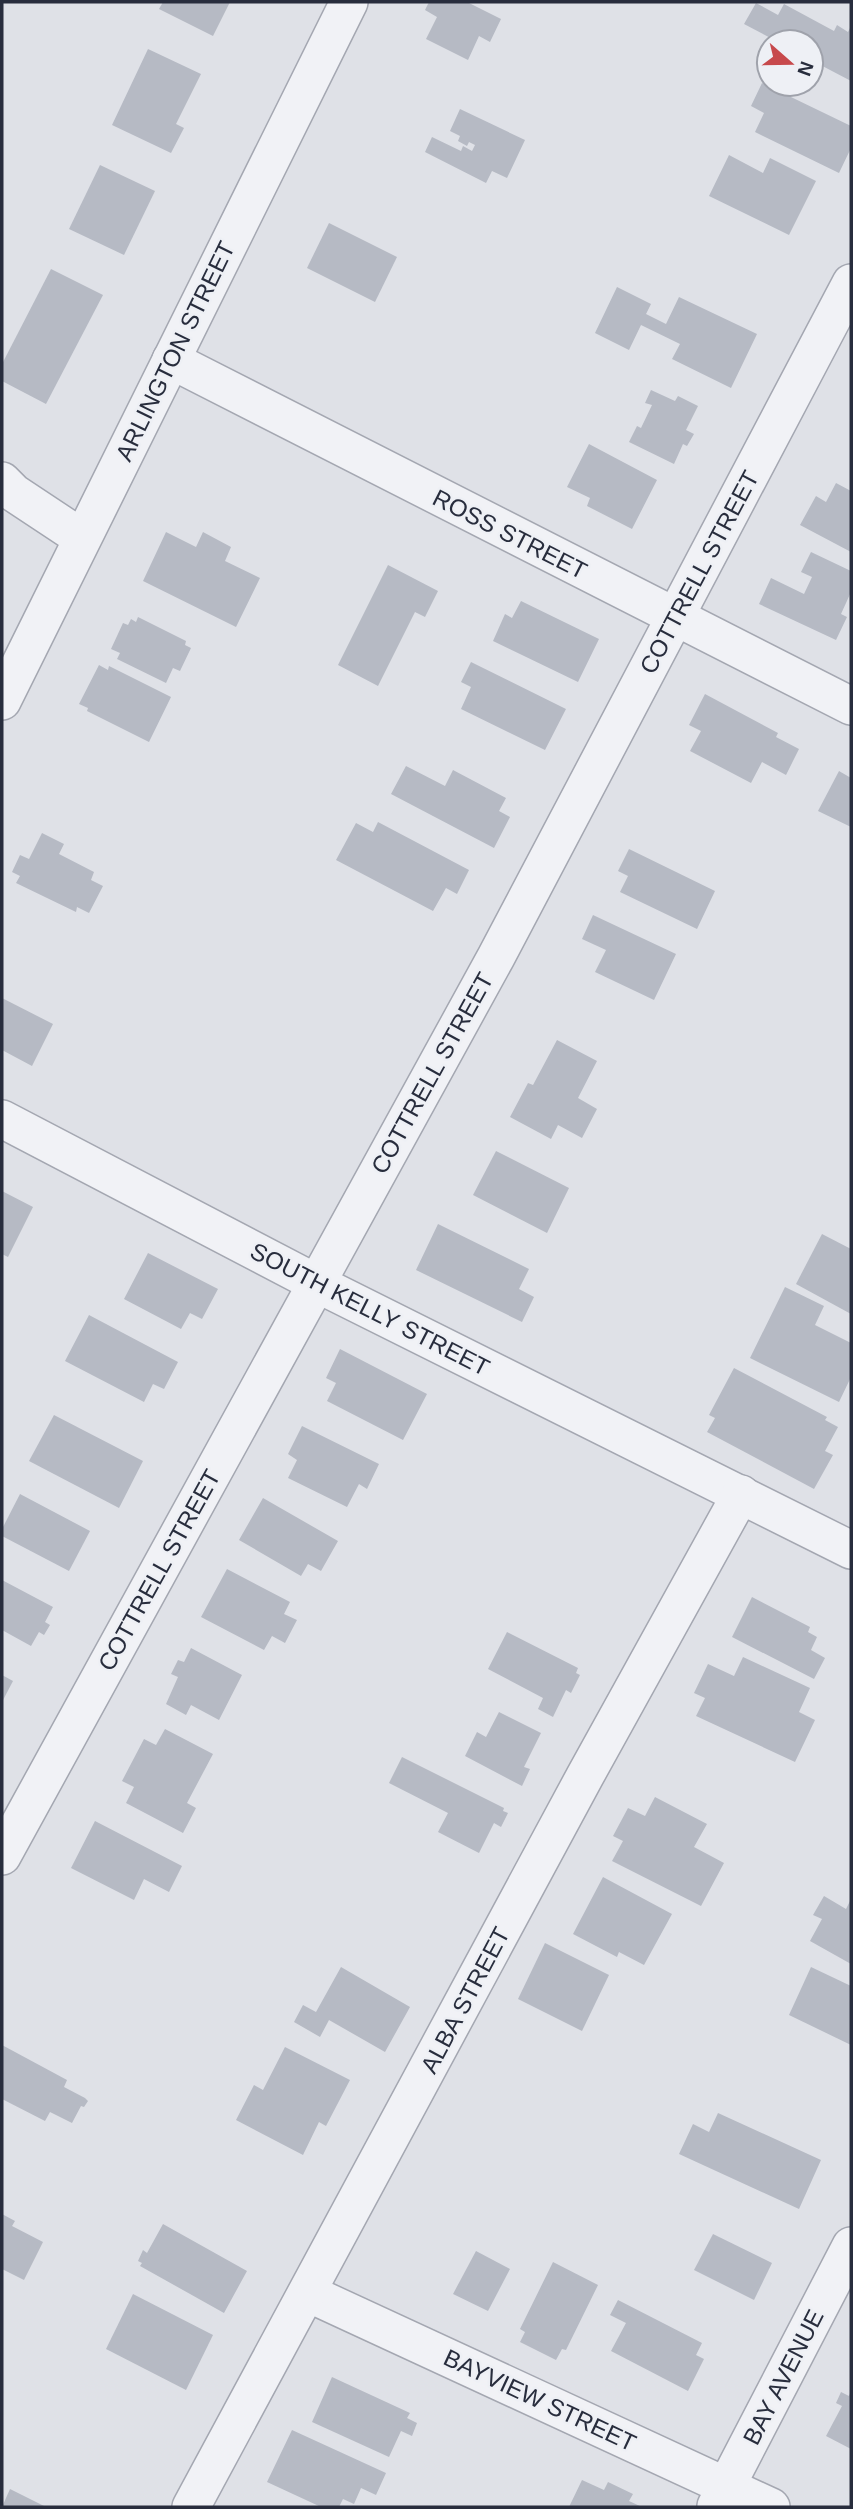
<svg xmlns="http://www.w3.org/2000/svg" width="853" height="2509" font-family="Arial,sans-serif">
<style>
.building{fill:#b6bac4}
.lines{fill:none;stroke-linecap:round;stroke-linejoin:round}
.street-casing{stroke:#a4a7b1;stroke-width:40}
.street{stroke:#f1f2f6;stroke-width:37}
.labels{text-anchor:middle;dominant-baseline:central;stroke-width:5;stroke-linejoin:round;paint-order:stroke}
.street-label{font-size:24px;fill:#282d3d;stroke:#eef0f5}
</style>
<rect width="100%" height="100%" fill="#dfe1e7"/>
<g class="building">
<path d="M163,2H230L213,36L159,9Z"/>
<path d="M429,2H467L501,19L490,42L479,36L468,60L426,39L437,17L425,10Z"/>
<path d="M756,3L778,15L784,4L834,31L837,25L848,32L851,26V81L811,60V42H778L744,24Z"/>
<path d="M148,49L201,74L176,124L184,128L171,153L112,125Z"/>
<path d="M762,83L851,126V148L839,173L755,132L764,113L751,106Z"/>
<path d="M460,109L525,140L507,178L492,171L486,183L425,152L432,137L461,151L463,146L472,151L475,145L469,142L467,146L458,141L460,136L450,131Z"/>
<path d="M729,155L763,173L770,158L816,181L789,235L709,196Z"/>
<path d="M100,165L155,191L124,255L69,229Z"/>
<path d="M329,223L397,257L375,302L307,268Z"/>
<path d="M51,269L103,295L46,404L2,381V364Z"/>
<path d="M617,287L651,304L646,314L666,324L679,297L757,334L731,388L672,359L680,344L641,325L629,350L595,333Z"/>
<path d="M651,390L675,401L678,396L698,406L686,430L694,434L687,446L683,444L674,464L629,442L637,426L641,428L652,405L645,403Z"/>
<path d="M589,444L657,480L632,529L587,506L590,498L567,487Z"/>
<path d="M836,483L851,491V552L800,525L816,496L826,502Z"/>
<path d="M166,532L196,547L203,532L231,547L225,561L260,578L236,627L143,581Z"/>
<path d="M811,552L851,571V592L841,614L847,617L836,640L759,604L771,578L804,594L812,577L801,572Z"/>
<path d="M388,565L438,591L425,617L415,612L378,686L338,665Z"/>
<path d="M521,601L599,639L578,682L493,641L505,614L512,618Z"/>
<path d="M138,617L186,641L185,645L191,648L180,671L173,668L166,683L117,659L120,653L111,649L123,623L128,625L131,619L136,622Z"/>
<path d="M471,662L566,709L545,750L461,709L471,687L461,682Z"/>
<path d="M99,665L108,670L109,666L171,697L149,742L87,711L88,708L79,704Z"/>
<path d="M705,694L778,733L776,737L799,749L786,775L762,762L751,783L690,751L701,731L689,725Z"/>
<path d="M406,766L445,786L453,770L506,798L499,811L510,817L494,848L391,794Z"/>
<path d="M839,771L851,778V827L818,811Z"/>
<path d="M378,822L469,870L457,894L446,888L433,911L336,860L356,823L373,832Z"/>
<path d="M42,833L64,844L59,854L94,872L91,880L103,886L89,913L77,907L76,912L16,883L20,876L12,872L20,855L29,859Z"/>
<path d="M629,849L715,891L697,929L620,892L628,876L618,871Z"/>
<path d="M593,915L676,954L654,1000L595,972L606,950L582,939Z"/>
<path d="M2,998L53,1024L32,1066L2,1050Z"/>
<path d="M557,1040L597,1061L578,1098L597,1109L582,1138L558,1125L551,1139L510,1117L528,1083L533,1085Z"/>
<path d="M496,1151L569,1188L547,1233L473,1195Z"/>
<path d="M2,1191L33,1207L8,1257L2,1254Z"/>
<path d="M438,1224L529,1269L519,1289L534,1297L522,1322L416,1270Z"/>
<path d="M822,1234L851,1249V1314L796,1284Z"/>
<path d="M148,1253L218,1289L202,1319L190,1313L181,1329L124,1299Z"/>
<path d="M785,1287L824,1306L815,1325L851,1343V1377L839,1402L750,1358Z"/>
<path d="M89,1315L178,1362L164,1389L153,1384L144,1402L65,1361Z"/>
<path d="M340,1349L427,1394L403,1440L327,1401L336,1383L326,1378Z"/>
<path d="M734,1368L827,1417L825,1420L838,1427L825,1451L833,1455L814,1489L707,1432L715,1418L709,1415Z"/>
<path d="M54,1415L143,1461L119,1508L29,1461Z"/>
<path d="M302,1426L379,1464L367,1489L359,1484L347,1507L288,1478L297,1460L288,1454Z"/>
<path d="M20,1494L90,1531L69,1571L2,1536V1529Z"/>
<path d="M263,1498L338,1541L321,1571L308,1564L301,1576L239,1540Z"/>
<path d="M227,1569L290,1602L284,1614L297,1620L285,1643L272,1636L264,1650L201,1617Z"/>
<path d="M2,1580L53,1607L45,1622L50,1625L44,1635L39,1632L31,1646L2,1630Z"/>
<path d="M752,1597L810,1627L808,1632L817,1637L811,1650L825,1658L814,1679L732,1637Z"/>
<path d="M507,1632L578,1668L576,1673L580,1675L571,1693L566,1690L553,1717L538,1709L543,1698L488,1669Z"/>
<path d="M191,1648L242,1675L219,1720L191,1705L186,1715L166,1704L178,1677L171,1674L178,1660L184,1662Z"/>
<path d="M743,1657L810,1688L799,1712L815,1720L795,1762L696,1716L705,1698L694,1693L708,1664L734,1676Z"/>
<path d="M2,1675L13,1681L2,1702Z"/>
<path d="M499,1712L541,1733L524,1767L530,1769L522,1786L465,1756L477,1732L486,1737Z"/>
<path d="M165,1729L213,1754L187,1803L196,1808L183,1833L126,1803L134,1787L122,1781L144,1739L156,1745Z"/>
<path d="M402,1757L504,1808L503,1811L508,1813L501,1827L494,1823L479,1853L438,1832L448,1813L389,1783Z"/>
<path d="M655,1797L707,1824L694,1847L724,1863L701,1906L612,1861L623,1841L613,1836L628,1808L645,1816Z"/>
<path d="M95,1821L182,1866L169,1892L144,1879L134,1900L71,1868Z"/>
<path d="M603,1877L672,1914L644,1965L619,1952L617,1957L573,1934Z"/>
<path d="M824,1896L846,1909L851,1899V1964L810,1941L822,1919L813,1915Z"/>
<path d="M545,1943L609,1975L582,2031L518,1999Z"/>
<path d="M341,1967L410,2007L385,2052L329,2020L320,2037L294,2022L303,2005L316,2012Z"/>
<path d="M811,1967L851,1986V2045L789,2015Z"/>
<path d="M2,2045L67,2080L64,2087L85,2098L88,2101L84,2107L81,2106L72,2123L50,2112L45,2121L2,2099Z"/>
<path d="M285,2047L350,2080L326,2126L319,2122L303,2155L236,2120L254,2085L263,2090Z"/>
<path d="M718,2113L821,2160L799,2209L679,2154L693,2124L709,2132Z"/>
<path d="M2,2214L15,2221L12,2226L43,2242L24,2280L2,2269Z"/>
<path d="M163,2224L247,2271L224,2313L140,2266L142,2263L138,2261L143,2250L147,2253Z"/>
<path d="M713,2234L772,2263L754,2300L694,2270Z"/>
<path d="M476,2251L510,2269L488,2311L453,2294Z"/>
<path d="M553,2262L598,2285L566,2350L562,2349L556,2360L520,2342L525,2332L520,2329Z"/>
<path d="M133,2294L213,2335L186,2390L106,2349Z"/>
<path d="M618,2300L702,2343L696,2355L704,2359L688,2391L611,2351L626,2323L610,2315Z"/>
<path d="M332,2377L410,2413L407,2418L417,2423L412,2436L401,2431L389,2457L312,2422Z"/>
<path d="M851,2391V2449L826,2436L842,2406L836,2403L841,2392L849,2396Z"/>
<path d="M292,2430L386,2473L376,2495L361,2488L354,2504L343,2499L339,2507H321L267,2482Z"/>
<path d="M582,2480L604,2490L608,2482L633,2494L629,2501L642,2507H569Z"/>
<path d="M10,2489L46,2507H2Z"/>
</g>
<g class="lines">
<g class="street-casing">
<g id="street">
<path d="M171,360L851,706"/>
<path d="M2,481L14,493L82,538"/>
<path d="M2,701L349,2"/>
<path d="M2,1119L316,1283L851,1550"/>
<path d="M2,1856L496,957L851,283"/>
<path d="M308,2293L771,2507"/>
<path d="M716,2506L851,2246"/>
<path d="M191,2507L585,1776L741,1494"/>
</g>
</g>
<use href="#street" class="street"/>
</g>
<g class="labels">
<g class="street-label">
<text transform="translate(175 351) rotate(-64)">ARLINGTON STREET</text>
<text transform="translate(510 534) rotate(27)">ROSS STREET</text>
<text transform="translate(699 572) rotate(-62)">COTTRELL STREET</text>
<text transform="translate(432 1073) rotate(-61)">COTTRELL STREET</text>
<text transform="translate(370 1309) rotate(27)">SOUTH KELLY STREET</text>
<text transform="translate(159 1570) rotate(-61)">COTTRELL STREET</text>
<text transform="translate(465 2000) rotate(-62)">ALBA STREET</text>
<text transform="translate(783 2377) rotate(-63)">BAY AVENUE</text>
<text transform="translate(540 2400) rotate(25)">BAYVIEW STREET</text>
</g>
</g>
<rect width="853" height="2509" fill="none" stroke="#282d3d" stroke-width="7"/>
<g transform="translate(790 63) rotate(110)"><circle r="33" fill="#eef0f5" stroke="#9fa2ab" stroke-width="2"/>
<path d="M0-5L12 26L0 18L-12 26Z" fill="#c7494c"/>
<text y="-10" font-size="19" font-weight="bold" text-anchor="middle" fill="#282d3d">N</text>
</g>
</svg>
